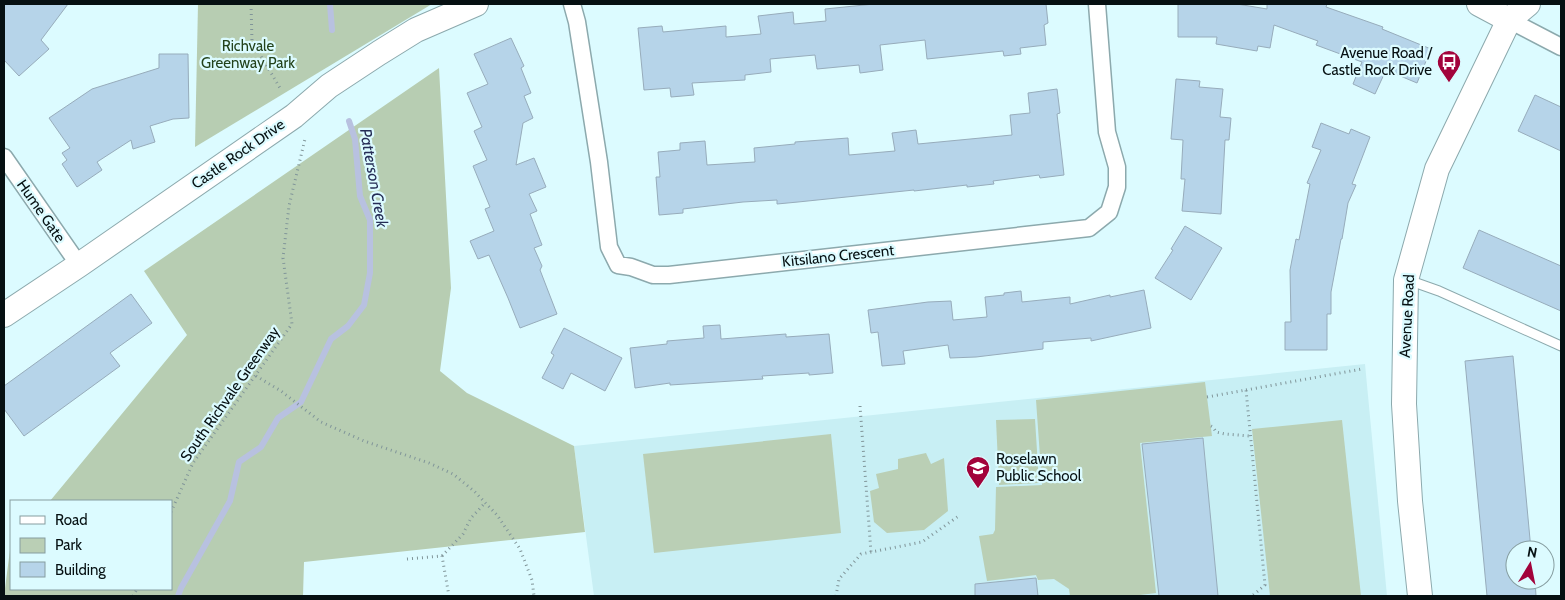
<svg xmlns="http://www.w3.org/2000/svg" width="1565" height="600" font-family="Cabin,sans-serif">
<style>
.built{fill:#c8eff4}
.green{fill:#bacfb5}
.forest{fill:#b7cdb2}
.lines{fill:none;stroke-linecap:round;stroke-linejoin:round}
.stream{stroke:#b8c1e0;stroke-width:6}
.building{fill:#b6d4e9;stroke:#97acbb}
.lane-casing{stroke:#8ca9ad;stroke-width:11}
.street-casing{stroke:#8ca9ad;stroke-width:19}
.secondary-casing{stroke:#8ca9ad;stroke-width:26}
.path{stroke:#809599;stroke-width:3;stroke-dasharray:1 4;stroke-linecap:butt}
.lane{stroke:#fff;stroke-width:9}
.street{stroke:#fff;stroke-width:16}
.secondary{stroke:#fff;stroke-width:24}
.labels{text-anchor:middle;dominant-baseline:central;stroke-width:4.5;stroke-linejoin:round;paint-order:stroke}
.park-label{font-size:15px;fill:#23421b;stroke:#dcfbff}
.poi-label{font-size:15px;fill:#061012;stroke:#dcfbff;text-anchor:end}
.street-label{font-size:15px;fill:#061012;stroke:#dcfbff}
.water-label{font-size:16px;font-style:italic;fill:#252d56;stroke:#dcfbff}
</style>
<rect width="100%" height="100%" fill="#dcfbff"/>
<path class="built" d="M1365,364L1387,596H594L574,446Z"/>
<g class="green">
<path d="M1205,382L1212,436L1140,443L1156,593L1132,596H1070L1069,589L1054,579L1038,580L1036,575L987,581L979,536L993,534L995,530L996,487L1042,485L1036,400Z"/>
<path d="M1035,419L1039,483L999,485L996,420Z"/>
<path d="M1342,420L1361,596H1270L1252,429Z"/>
<path d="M831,434L841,533L654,553L643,454Z"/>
<path d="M926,453L931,464L944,458L948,511L924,530L887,533L874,522L870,491L879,488L876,474L898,469V459Z"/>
</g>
<g class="forest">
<path d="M198,4H432L195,147Z"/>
<path d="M439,68L451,288L440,371L467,393L574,446L585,532L304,562L303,596H4L10,550L11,549V589H171V501H50L187,335L144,271Z"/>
</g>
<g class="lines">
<g class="stream">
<path d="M330,4L332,30"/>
<path d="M178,596L181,588L230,501L239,462L261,447L278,418L301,402L331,339L348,326L364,305L370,273V220L360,196L355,139L349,121"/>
</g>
</g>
<g class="building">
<path d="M4,4H68L41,40L49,49L19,76L4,60Z"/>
<path d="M874,4H1046L1048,23L1044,25L1046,45L1020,48L1021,54L1004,56L1003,51L927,59L925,40L880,45L883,70L860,73L859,65L817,69L815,55L770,59L771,72L745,75V80L692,83L694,95L671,97L670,88L644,90L638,28L662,26L663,32L726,26V37L761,34L758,16L793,12L794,24L826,21L825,9Z"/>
<path d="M1178,4H1237L1267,9V4H1327L1326,7L1383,27L1382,29L1431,49L1417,83L1386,70L1375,94L1353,84L1362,62L1316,45L1318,41L1274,25L1270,48L1258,46L1257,51L1216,44L1217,37H1178Z"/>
<path d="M511,38L524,66L521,68L531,93L524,96L533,118L523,123L516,165L534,158L546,187L529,194L537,211L530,214L542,245L534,248L542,266L540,270L557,314L520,328L508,298L489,255L478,259L470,241L494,231L485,209L490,207L473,166L487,160L474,131L482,127L467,93L488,84L474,54Z"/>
<path d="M159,54H188L189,118L173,119L150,126L155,142L133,149L131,140L97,162L102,170L77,187L62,164L67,160L62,153L70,148L49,118L92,89L159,68Z"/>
<path d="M1176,79L1200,81L1199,87L1223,89L1220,117L1231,118L1229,140H1225L1221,214L1182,211L1185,179H1181L1183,140L1171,139Z"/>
<path d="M1057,89L1060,113L1057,114L1064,175L1040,178L1039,175L993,181L994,184L967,187V185L914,191V190L798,202L777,204V200L743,202L683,209V213L659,215L656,177H660L658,152L680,150V143L705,141L707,165L755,162L754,148L795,144V142L848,138L849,155L895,151L892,133L916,130L918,144L1012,135L1010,115L1030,113L1028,93Z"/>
<path d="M1535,95L1561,107V151L1518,131Z"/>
<path d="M1321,123L1349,134L1351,129L1370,137L1352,184L1356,185L1348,203L1342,239H1341L1331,292V314H1327V350H1285V322H1291L1290,270L1296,239L1299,240L1310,184L1307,183L1321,150L1312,147Z"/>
<path d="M1185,226L1222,248L1191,300L1155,278L1173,250L1171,249Z"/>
<path d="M1479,230L1561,266V311L1463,268Z"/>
<path d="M1144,290L1151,328L1091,341V338L1043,342V349L976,357L950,358L948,345L903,351L905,364L882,366L878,332L871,333L868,310L928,302L951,301L953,320L987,317L985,297L1004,295V293L1021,291L1022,302L1070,297V304L1110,295V297Z"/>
<path d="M131,294L152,323L110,353L120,366L24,436L4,409V386Z"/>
<path d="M720,325L721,339L786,334V337L829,334L833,373L809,375V373L762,376L763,379L670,385V383L635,388L630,348L667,344V341L704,338L703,326Z"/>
<path d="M564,328L622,358L605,391L571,373L563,389L542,378L554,355L551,353Z"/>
<path d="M1513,356L1531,550H1515V580H1535L1536,596H1487L1465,361Z"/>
<path d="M1203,438L1218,596H1159L1142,444Z"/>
<path d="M1036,578L1038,596H975V584Z"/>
</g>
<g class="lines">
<g class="lane-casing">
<path id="lane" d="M1408,280L1439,291L1561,346"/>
</g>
<g class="street-casing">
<g id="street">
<path d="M572,4L577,22L599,162L609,247L618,265L631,267L653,275H669L1089,228L1109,212L1117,187V167L1107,132L1097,4"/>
<path d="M1509,20L1561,47"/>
<path d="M4,157L79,265"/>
</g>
</g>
<g class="secondary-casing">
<g id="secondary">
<path d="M1479,4L1509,20"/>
<path d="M4,315L79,265L294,116L329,86L379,53L416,30L476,4"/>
<path d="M1420,596L1410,501L1404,404L1406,280L1437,169L1509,20L1528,4"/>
</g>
</g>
<g class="path">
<path d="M251,4L252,41L280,88"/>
<path d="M256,376L281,391L321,422L364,441L429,463L453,474L474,491L497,515L520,549L532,580L534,596"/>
<path d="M1246,390L1362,369"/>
<path d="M1207,397L1246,390L1265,585L1252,596"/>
<path d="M860,406L871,552"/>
<path d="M1211,426L1213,427L1216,432L1225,434L1250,436"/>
<path d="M171,512L193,463L292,324L283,258L289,206L305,139"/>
<path d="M442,556L463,534L471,518L485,503"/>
<path d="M407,559L442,556L449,596"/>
<path d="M133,596L137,589"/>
<path d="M836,596L839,579L861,554L922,542L960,515"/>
</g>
<use href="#lane" class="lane"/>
<use href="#street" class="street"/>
<use href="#secondary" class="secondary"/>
</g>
<defs>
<g id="bus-pin" transform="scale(1.25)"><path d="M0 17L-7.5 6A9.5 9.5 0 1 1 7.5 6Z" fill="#a2033b" stroke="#dcfbff"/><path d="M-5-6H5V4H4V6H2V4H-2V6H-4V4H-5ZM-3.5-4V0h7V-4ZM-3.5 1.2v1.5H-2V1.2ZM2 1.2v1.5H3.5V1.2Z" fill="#fff"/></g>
<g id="school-pin" transform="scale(1.25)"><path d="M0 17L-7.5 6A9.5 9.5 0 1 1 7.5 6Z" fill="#a2033b" stroke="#dcfbff"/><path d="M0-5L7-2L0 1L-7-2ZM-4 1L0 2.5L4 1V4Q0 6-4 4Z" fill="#fff"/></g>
</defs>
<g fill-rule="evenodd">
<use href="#bus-pin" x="1449" y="62"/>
<use href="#school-pin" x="978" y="468"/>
</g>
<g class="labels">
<g class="park-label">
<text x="248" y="46">Richvale<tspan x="248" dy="17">Greenway Park</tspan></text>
</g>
<g class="poi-label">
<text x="1432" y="53">Avenue Road /<tspan x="1432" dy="17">Castle Rock Drive</tspan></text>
<text x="996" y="459" text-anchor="start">Roselawn<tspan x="996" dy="17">Public School</tspan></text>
</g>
<g class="street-label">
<text transform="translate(238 154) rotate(-35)">Castle Rock Drive</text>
<text transform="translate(41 211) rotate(55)">Hume Gate</text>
<text transform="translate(838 256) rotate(-6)">Kitsilano Crescent</text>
<text transform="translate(1407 316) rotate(-87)">Avenue Road</text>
<text transform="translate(230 394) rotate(-55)">South Richvale Greenway</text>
</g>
<g class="water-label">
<text transform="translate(374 178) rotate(80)">Patterson Creek</text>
</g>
</g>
<rect width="1565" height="600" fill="none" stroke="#061012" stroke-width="10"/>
<rect x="10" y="500" width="162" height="90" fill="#dcfbff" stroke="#869da0"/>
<rect x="20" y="516" width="25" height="8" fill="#ffffff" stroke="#869da0"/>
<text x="55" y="525" font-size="15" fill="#061012">Road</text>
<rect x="20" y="538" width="25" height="15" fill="#bacfb5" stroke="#869da0"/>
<text x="55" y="550" font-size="15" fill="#061012">Park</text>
<rect x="20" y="562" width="25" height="15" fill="#b6d4e9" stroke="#869da0"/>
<text x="55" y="575" font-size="15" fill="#061012">Building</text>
<g transform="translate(1530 565) rotate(10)"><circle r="24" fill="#dcfbff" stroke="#869da0"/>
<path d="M0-4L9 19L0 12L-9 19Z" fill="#a2033b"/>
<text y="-8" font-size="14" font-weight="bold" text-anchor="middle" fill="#061012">N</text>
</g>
</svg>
